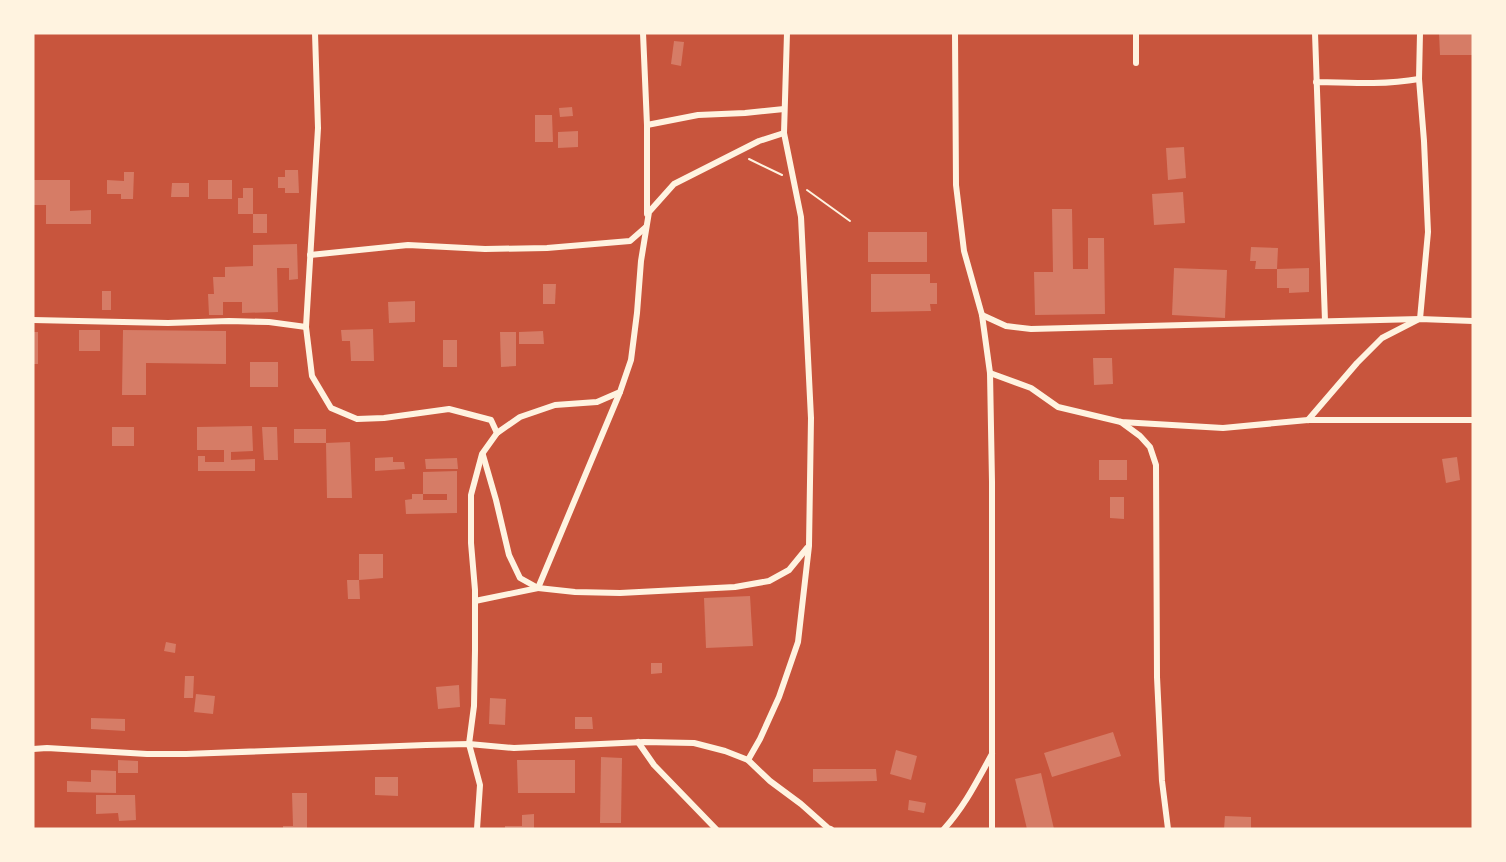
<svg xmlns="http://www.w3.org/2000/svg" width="1506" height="862" font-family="'Sofia Sans Condensed',sans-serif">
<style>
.building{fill:#d67c66}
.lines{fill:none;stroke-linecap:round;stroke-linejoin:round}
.path{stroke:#fff3e0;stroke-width:2}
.minor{stroke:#fff3e0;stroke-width:6}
</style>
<rect width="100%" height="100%" fill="#c8553d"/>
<g class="building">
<path d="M1439,33H1473V55H1440Z"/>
<path d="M674,41L684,42L681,66L671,64Z"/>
<path d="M572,107L573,116L560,117L559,108Z"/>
<path d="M535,115H552L553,142H535Z"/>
<path d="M578,131V147L558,148V132Z"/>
<path d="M1184,147L1186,178L1168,180L1166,148Z"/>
<path d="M285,170H298L299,193H285V188H278V177H285Z"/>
<path d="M124,172H134L133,199H121V194H107V180L124,181Z"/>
<path d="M33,180H70V211L91,210V224H46V205H33Z"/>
<rect x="208" y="180" width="24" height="19"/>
<path d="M172,183H189V197H171Z"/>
<path d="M243,188H253V214H267V233H253V214H238V198H243Z"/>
<path d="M1183,192L1185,223L1154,225L1152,194Z"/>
<path d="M1052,209H1072L1073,269H1088V238H1104L1105,314L1035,315L1034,272H1053Z"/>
<rect x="868" y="232" width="59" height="30"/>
<path d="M297,244L298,279L289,280V268H277L278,312L242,313V302H223V315H209L208,294H214L213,277H225V267L253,266V245Z"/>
<path d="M1251,247L1278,248L1277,269H1255L1256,261H1250Z"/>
<path d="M1174,268L1227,270L1225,318L1172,315Z"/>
<path d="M1309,268V292L1289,293V288H1277V269Z"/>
<path d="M871,274H930V283H937V304H930L931,311L871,312Z"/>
<path d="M543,284H556L555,304H543Z"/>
<rect x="102" y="291" width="9" height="19"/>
<path d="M415,301V322L389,323L388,302Z"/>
<path d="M373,329L374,361H351L350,341H342L341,330Z"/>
<rect x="79" y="330" width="21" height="21"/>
<path d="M123,330L226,331V364L146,363V395H122Z"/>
<path d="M543,331L544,344H519V332Z"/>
<rect x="33" y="332" width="5" height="32"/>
<path d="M500,332H516V366L501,367Z"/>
<rect x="443" y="340" width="14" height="27"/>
<path d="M1093,358H1112L1113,384L1094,385Z"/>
<rect x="250" y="362" width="28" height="25"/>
<path d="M252,426L253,451L231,452V460L255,459V471H198V456H205V462H224V450H197V427Z"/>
<rect x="112" y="427" width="22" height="19"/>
<path d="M262,427H277L278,460H264Z"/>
<path d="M294,429H326V443L350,442L352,498H327L326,443H294Z"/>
<path d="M393,457V462H404L405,469L375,471V458Z"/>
<path d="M1457,457L1460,480L1446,483L1442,459Z"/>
<path d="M457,458L458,469H426L425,459Z"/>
<rect x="1099" y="460" width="28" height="20"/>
<path d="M457,471V513L406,514L405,500L412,499V494H423V500H447V494H423V472Z"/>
<path d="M1110,497H1124V519L1110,518Z"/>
<path d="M359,554H383V578L359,580L360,599H348L347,580H359Z"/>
<path d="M750,596L753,646L706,648L704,598Z"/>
<path d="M166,642L176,644L175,653L164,651Z"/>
<path d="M651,663H662V673L651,674Z"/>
<path d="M185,676H194L193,698H184Z"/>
<path d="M459,685L460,707L438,709L436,687Z"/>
<path d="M196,694L215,696L213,714L194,712Z"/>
<path d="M490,698L506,699L505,725L489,724Z"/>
<path d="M575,717H592L593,729H575Z"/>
<path d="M91,718L125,719V731L91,729Z"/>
<path d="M1113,732L1121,756L1052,777L1044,753Z"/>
<path d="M896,750L917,756L911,780L890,774Z"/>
<path d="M601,757L622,758L621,823H600Z"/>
<path d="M118,760L138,761V773H118Z"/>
<path d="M517,760H575V793H518Z"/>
<path d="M813,769H876L877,781L813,782Z"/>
<path d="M91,770L116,771V793L67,792V781L91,782Z"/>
<path d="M1041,773L1054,829H1027L1015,779Z"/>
<path d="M375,777H398V796L375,795Z"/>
<path d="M292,793H307V829H283V826H293Z"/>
<path d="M96,795H135L136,820L119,821L118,813L96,814Z"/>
<path d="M909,800L926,803L924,813L908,810Z"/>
<path d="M534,814V829H505V826H522V815Z"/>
<path d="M1225,816L1251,817V829H1224Z"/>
</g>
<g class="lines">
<g class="path">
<path d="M749,159L782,175"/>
<path d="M807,190L850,221"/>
</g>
<g class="minor">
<path d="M315,33L318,128L306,327L312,376L331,408L357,419L384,418L449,409L491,420L497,433"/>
<path d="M643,33L647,125V214"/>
<path d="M955,33L956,185L964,251L982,315L990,373L992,482V829"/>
<path d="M1315,33L1325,321"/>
<path d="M1420,33L1419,79L1424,141L1428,232L1420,319"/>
<path d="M1136,63V33"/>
<path d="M1316,82C1350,83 1385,85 1419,79"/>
<path d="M647,125L698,115L745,113L784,109"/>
<path d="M310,255L408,245L485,249L547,248L630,241L646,227"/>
<path d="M982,315L1006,326L1031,329L1420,319L1473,321"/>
<path d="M33,320L168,323L229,321L269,322L306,327"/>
<path d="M990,373L1031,388L1058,407L1121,422L1223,428L1308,420H1473"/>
<path d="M1308,420L1357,363L1382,338L1417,320"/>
<path d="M1121,422L1140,436L1150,447L1156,465L1157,677L1162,781L1168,829"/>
<path d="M483,455L496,500L509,555L520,578L538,588L575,592L620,593L735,587L769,581L789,570L807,548"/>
<path d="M475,601L538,588L620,392"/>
<path d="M638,742L654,765L716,829"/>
<path d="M33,749L47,748L147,754H186L426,745L469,744L514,748L644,742L694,743L725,751L748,760L770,781L801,804L828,828L831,829"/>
<path d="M748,760L760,739L779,697L798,642L809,546L811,418L801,217L784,133L787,33"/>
<path d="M477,829L480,785L469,744L474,706L475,650V590L471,543V495L482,454L497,433L520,417L555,405L597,402L620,392L631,360L637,313L641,261L649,212L674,184L759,141L784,133"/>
<path d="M944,829C965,806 977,781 992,754"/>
</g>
</g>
<rect width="1506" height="862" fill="none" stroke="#fff3e0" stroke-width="69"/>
</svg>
